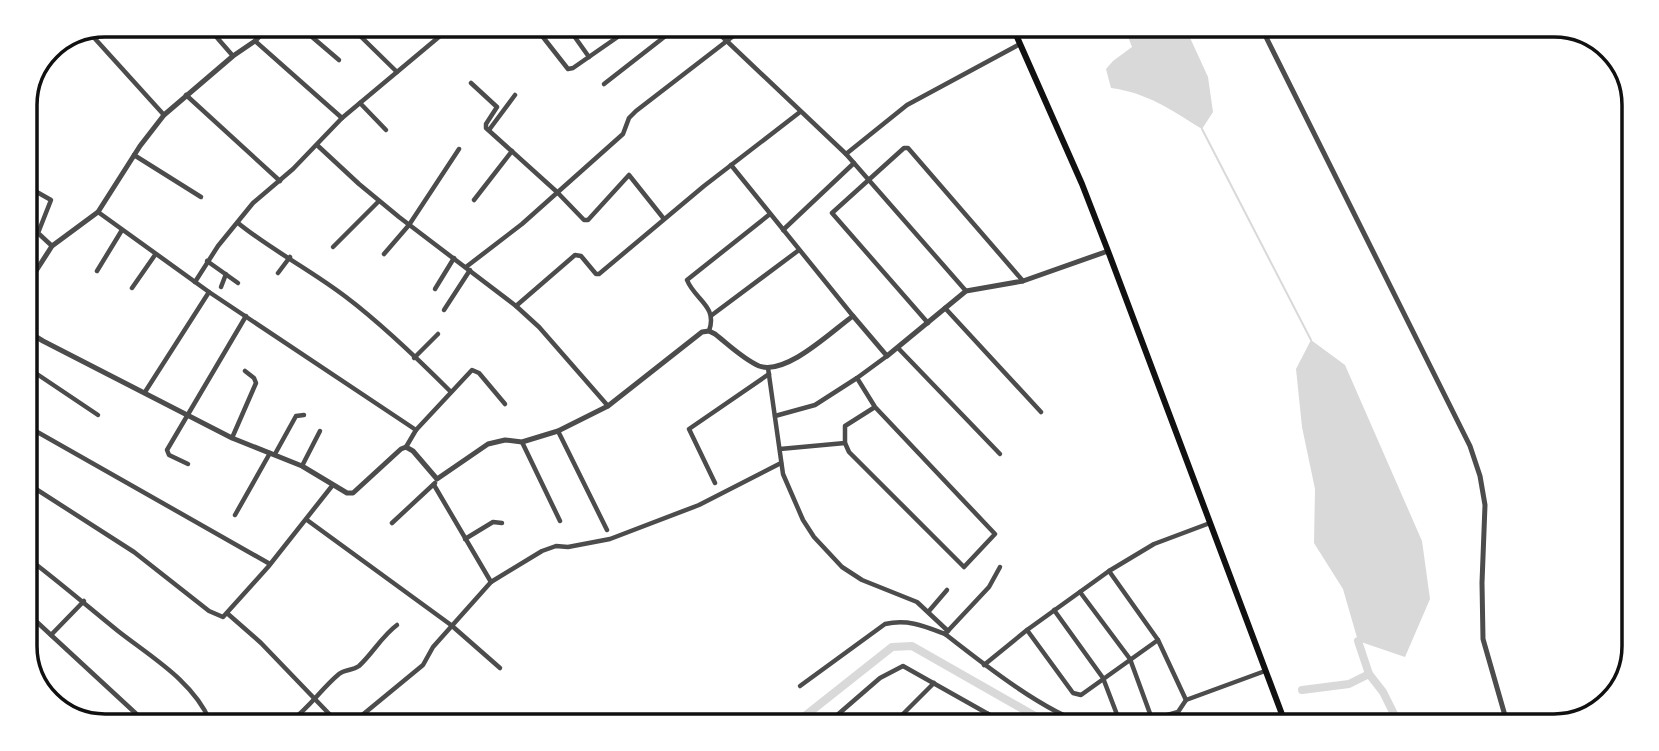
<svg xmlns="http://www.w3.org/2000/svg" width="1659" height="751" font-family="'Varela Round',sans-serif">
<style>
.water{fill:#d9d9d9}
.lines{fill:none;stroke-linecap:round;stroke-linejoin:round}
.stream{stroke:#d9d9d9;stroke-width:2}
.canal{stroke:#d9d9d9;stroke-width:8}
.minor{stroke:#4c4c4c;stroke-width:4.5}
.tertiary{stroke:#4c4c4c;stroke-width:5}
.secondary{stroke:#111;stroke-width:6}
.rim{fill:none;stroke:#111;stroke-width:3.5}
</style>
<rect width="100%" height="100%" fill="#fff"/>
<g class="water">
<path d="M1125,29H1186L1208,77L1213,112L1202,129C1171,110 1148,93 1111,88L1106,69L1113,61L1132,47Z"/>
<path d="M1311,340L1345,365L1422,541L1430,599L1405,657L1358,641L1343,589L1314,543L1315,489L1302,427L1296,369Z"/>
</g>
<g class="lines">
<path class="stream" d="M1202,129L1311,340"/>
<g class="canal">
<path d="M1358,641L1369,674L1383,692L1400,726"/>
<path d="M1302,690L1349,684L1369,674"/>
<path d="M796,723L892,647L912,646L1049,724"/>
<path d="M1213,725L1233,717"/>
</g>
<g class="minor">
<path d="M206,25L233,56"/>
<path d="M298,25L339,60"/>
<path d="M350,26L397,72"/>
<path d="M539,26V32L568,69L573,68L632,27"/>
<path d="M567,26L589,57"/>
<path d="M712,27L846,154L966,291"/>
<path d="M88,31L164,115"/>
<path d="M255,41L342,118"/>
<path d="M471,83L497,107L486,124V128L557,192L584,220H588L629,175L664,219"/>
<path d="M604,84L677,27"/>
<path d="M186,95L280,181"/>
<path d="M360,103L386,130"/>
<path d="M489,130L515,95"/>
<path d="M317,145L359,184L399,217L516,306L539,327L608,406"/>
<path d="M846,154L907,105L1020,44"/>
<path d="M134,155L201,197"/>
<path d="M25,165C30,113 28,83 64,41"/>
<path d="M731,165L853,316"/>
<path d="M25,180L28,187L51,200L38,233L52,246"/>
<path d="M474,200L512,151"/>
<path d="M98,212L209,292L416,430"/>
<path d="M238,223C271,250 311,270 346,297C383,325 418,359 451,392"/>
<path d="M783,230L854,163"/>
<path d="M333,247L379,201"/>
<path d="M384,254L409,225L459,149"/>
<path d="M207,261L238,283"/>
<path d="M466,267L522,224L623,134L629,118L636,111L745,27"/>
<path d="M97,271L122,230"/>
<path d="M278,273L290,257"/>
<path d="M195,282L218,246L253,203L293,169L342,118L452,26"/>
<path d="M221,287L226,274"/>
<path d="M132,288L155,255"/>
<path d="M435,289L454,258"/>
<path d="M516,306L575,255L581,256L596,274H599L704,186L800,112"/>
<path d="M945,308L1041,412"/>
<path d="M444,310L470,270"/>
<path d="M712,315L799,250"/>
<path d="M928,323L832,213L904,148H908L1023,281"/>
<path d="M709,331C718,306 695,300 687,280L770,214"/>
<path d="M898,348L1000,454"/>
<path d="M414,358L438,334"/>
<path d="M25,366L98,415"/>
<path d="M768,368L783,474L803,520L814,537L842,567L862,580L917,602L948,631"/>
<path d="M857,378L875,407L995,534L964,567L849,452L845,443V426L875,407"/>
<path d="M145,392L209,292"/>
<path d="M775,416L815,405L857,378L887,356"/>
<path d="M25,425L270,564"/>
<path d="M558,431L607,530"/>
<path d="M232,438L256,383L254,378L245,371"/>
<path d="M522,442L560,521"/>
<path d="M406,447L416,430L472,370L479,373L505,404"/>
<path d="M780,449L845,443"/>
<path d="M275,454L296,416L304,415"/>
<path d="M188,464L169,455L167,450L246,316"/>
<path d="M302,466L320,431"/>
<path d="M25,482L134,552L209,611L223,617L268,567L332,486"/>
<path d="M715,483L689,429L769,374"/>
<path d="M434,485L491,582"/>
<path d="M235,515L270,453"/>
<path d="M307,520L451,625L500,668"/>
<path d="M392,523L435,483"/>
<path d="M465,539L493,522L502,523"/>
<path d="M25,556C57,580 87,606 118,631C151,657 193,681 210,721"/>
<path d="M1109,571L1158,640L1186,700"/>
<path d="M1080,592L1130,659L1152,719"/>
<path d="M1054,610L1103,678L1121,725"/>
<path d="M25,611L144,721"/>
<path d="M929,611L947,590"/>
<path d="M228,614L261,643L336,721"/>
<path d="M1027,630L1073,693L1081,695L1158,640"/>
<path d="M945,634C982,663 1044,712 1088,725"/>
<path d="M51,635L84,601"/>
<path d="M984,665L1027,630L1109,571L1154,544L1210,523"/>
<path d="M800,686L885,624C908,619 924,626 945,634L989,587L1000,567"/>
<path d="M47,699L52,691"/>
<path d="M291,721C310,707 321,689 339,674C345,669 352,671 359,666C373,653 382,636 397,625"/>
<path d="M355,721L423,665L433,647L491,582L542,551L556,546L568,547L610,539L699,505L781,463"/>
<path d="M828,723L880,678L903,666L1006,724"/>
<path d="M893,724L934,683"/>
<path d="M978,724L988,714"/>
<path d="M1132,725L1178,712L1186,700L1265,671"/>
</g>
<g class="tertiary">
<path d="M1262,29L1470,446L1480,476L1485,505L1482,583L1483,639L1508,726"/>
<path d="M25,288L52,246L98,212L140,146L164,115L233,56L255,41L270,25"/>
<path d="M25,330L43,341L232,438L302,466L347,493H353L401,449L406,447L413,451L437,479L488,444L505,440L522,442L558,431L608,406L702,332L709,331L715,334C729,345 743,359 759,366C786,376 832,331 853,316L887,356L966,291L1023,281L1108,251"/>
</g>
<path class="secondary" d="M1013,28L1082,184L1108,251L1286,725"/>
</g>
<path d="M0 0H1659V751H0ZM105 37H1554A68 68 0 0 1 1622 105V646A68 68 0 0 1 1554 714H105A68 68 0 0 1 37 646V105A68 68 0 0 1 105 37Z" fill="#fff" fill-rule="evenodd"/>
<path class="rim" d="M105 37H1554A68 68 0 0 1 1622 105V646A68 68 0 0 1 1554 714H105A68 68 0 0 1 37 646V105A68 68 0 0 1 105 37Z"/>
</svg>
